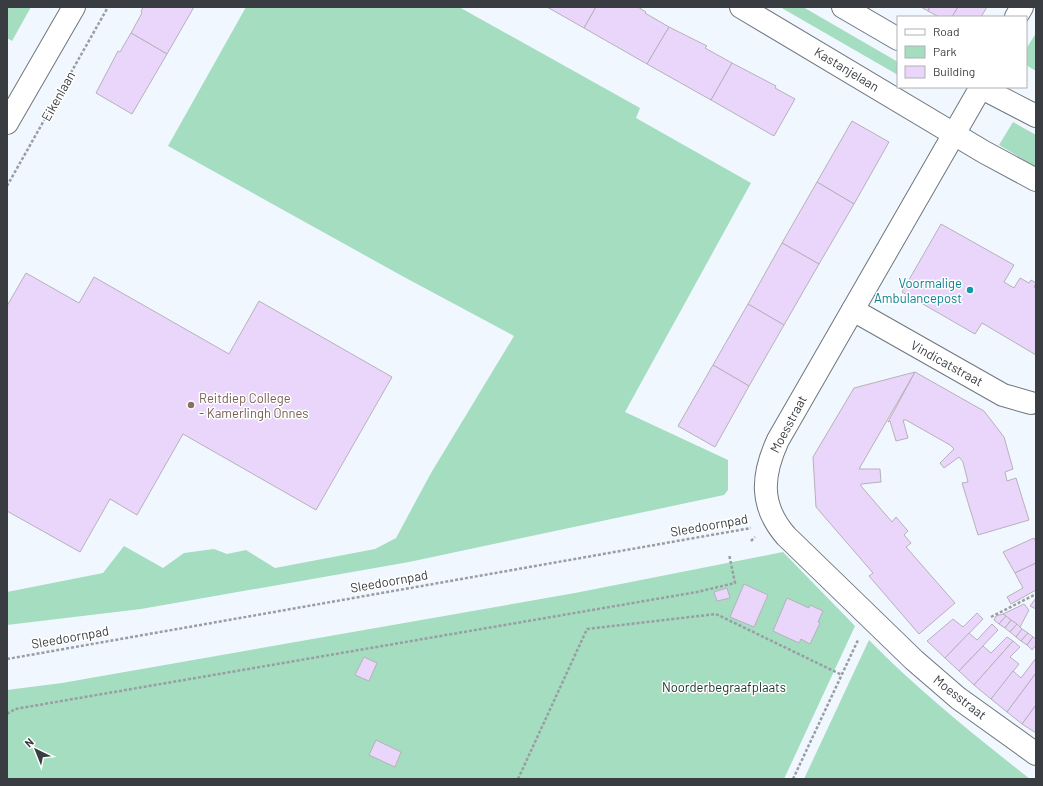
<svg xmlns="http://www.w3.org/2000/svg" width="1043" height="786" font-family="Barlow,sans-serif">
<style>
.green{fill:#a4ddc0}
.building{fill:#ead6fb;stroke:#b6b1ba}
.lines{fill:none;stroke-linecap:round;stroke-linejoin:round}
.minor-casing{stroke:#6f767d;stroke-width:24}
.tertiary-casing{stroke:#6f767d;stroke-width:24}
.secondary-casing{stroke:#6f767d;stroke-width:24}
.path{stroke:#9a9ea4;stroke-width:2.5;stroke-dasharray:3 2;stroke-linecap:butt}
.minor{stroke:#fff;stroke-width:22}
.tertiary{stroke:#fff;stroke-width:22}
.secondary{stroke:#fff;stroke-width:22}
.culture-dot{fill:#0f9aa8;stroke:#fff;stroke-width:1.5}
.education-dot{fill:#8d6e63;stroke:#fff;stroke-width:1.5}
.labels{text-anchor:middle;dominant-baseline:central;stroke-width:3;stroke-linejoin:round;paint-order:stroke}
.street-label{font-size:13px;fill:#393c40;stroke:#fff}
.culture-label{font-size:13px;fill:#0d838f;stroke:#fff;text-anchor:end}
.education-label{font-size:13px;fill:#785e54;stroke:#fff;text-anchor:start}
.park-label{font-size:13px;fill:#143627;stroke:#fff}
</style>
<rect width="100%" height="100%" fill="#f1f7fe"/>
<g class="green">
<path d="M7,7H31L12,41L7,38Z"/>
<path d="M246,7H459L640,108L636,118L751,183L625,412L728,460V490L724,495L409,562L141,609L7,625V592L103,573L124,546L163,568L184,553L214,549L227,554L246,550L275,568L375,549L396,538L431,473L514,336L404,277L168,146Z"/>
<path d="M780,7H803L898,62V75Z"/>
<path d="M1036,33V71L1026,65V49Z"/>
<path d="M1013,122L1036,135V167L999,145Z"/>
<path d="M783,552L855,626L784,779H7V690L62,683L575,593Z"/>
<path d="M869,640C919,691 974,735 1030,779H804Z"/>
</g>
<g class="building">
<path d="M143,7H194L167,54L131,33L142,13L141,12Z"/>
<path d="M547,7H596L584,28Z"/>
<path d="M596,7H638L646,12L645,13L669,27L647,64L584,28Z"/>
<path d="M921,7H930L928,11Z"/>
<path d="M930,7H958L952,17H939L928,11Z"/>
<path d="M958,7H987L981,17H952Z"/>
<path d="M669,27L707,46L705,48L732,63L711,100L647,64Z"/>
<path d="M131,33L167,54L132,114L96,93L118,51L120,52Z"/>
<path d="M732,63L776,86L775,88L795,99L774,136L711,100Z"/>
<path d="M852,121L889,142L854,204L817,182Z"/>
<path d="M817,182L854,204L819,264L782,243Z"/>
<path d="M941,224L1014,265L1004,282L1014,288L1020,278L1029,283L1031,280L1036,283L1034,287L1036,288V355L982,323L975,334L902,292Z"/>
<path d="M782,243L819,264L784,325L748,304Z"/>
<path d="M26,273L79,303L94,277L229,354L259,301L392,377L316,510L183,434L137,515L110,499L80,552L7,511V306Z"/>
<path d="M748,304L784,325L749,386L713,365Z"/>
<path d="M713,365L749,386L715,447L678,426Z"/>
<path d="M915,372L859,469H880L881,482L861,484V486L892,522L896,517L908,531L904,535L911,543L906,547L955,603L919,634L869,576L873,573L816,507L813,457L854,388Z"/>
<path d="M915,372L984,411L1004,437L1013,469L1005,472L1007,481L1016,478L1029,520L978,535L962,483L968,482L963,462L959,457L944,468L940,463L954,449L950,445L906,420H903L908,438L896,441L890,421L888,422Z"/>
<path d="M1034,538L1036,542V563L1015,573L1003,552Z"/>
<path d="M1036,563V590L1011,604L1007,597L1023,588L1015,573Z"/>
<path d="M744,584L768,595L754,627L730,617Z"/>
<path d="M727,588L730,598L717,601L714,592Z"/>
<path d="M787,598L809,608L810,605L823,611L818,622L820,623L810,644L801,639L799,643L773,631Z"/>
<path d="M1036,598V609L1030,606Z"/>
<path d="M1024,604L1029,610L1020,627L1003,614Z"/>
<path d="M977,613L983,619L945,658L927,641L953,619L963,627Z"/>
<path d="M1003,614L1006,616L999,624L994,620L996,616Z"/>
<path d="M1006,616L1011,620L1005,628L999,624Z"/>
<path d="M1011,620L1017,624L1010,632L1005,628Z"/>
<path d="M992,624L998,630L959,671L945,658L969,633L977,640Z"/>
<path d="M1017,624L1022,629L1016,637L1010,632Z"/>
<path d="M1022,629L1028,633L1021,641L1016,637Z"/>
<path d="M1028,633L1033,637L1027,645L1021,641Z"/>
<path d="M1007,637L1013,641L974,685L959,671L983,646L991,653Z"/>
<path d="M1033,637L1036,639V645L1032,650L1027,645Z"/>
<path d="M1013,641L1020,647L1010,657L1019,664L991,699L974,685Z"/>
<path d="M364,657L377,663L369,681L355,675Z"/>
<path d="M1036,658V673L1007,712L991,699L1013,671L1021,678Z"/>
<path d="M1036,673V705L1022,724L1007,712Z"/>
<path d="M1036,705V733L1022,724Z"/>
<path d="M376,740L401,752L395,767L369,755Z"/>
</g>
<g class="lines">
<g class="minor-casing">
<g id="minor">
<path d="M1016,17L1022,7"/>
<path d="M954,134L778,440C762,475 759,505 786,536L914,660L958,698L1036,754"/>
<path d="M853,310L1003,395L1031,403"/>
</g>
</g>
<g class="tertiary-casing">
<g id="tertiary">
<path d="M741,7L984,152L1036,180"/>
<path d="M843,7L898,39"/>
<path d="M980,87L1036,116"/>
<path d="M954,134L981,87"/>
</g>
</g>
<g class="secondary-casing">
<path id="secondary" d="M7,123L74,7"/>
</g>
<g class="path">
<path d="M7,186L108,7"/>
<path d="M751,541L755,537"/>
<path d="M991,617L1036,594"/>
<path d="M7,659L751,528"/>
<path d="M7,714L15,709L697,592L735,583L729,554"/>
<path d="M518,779L587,629L716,614L842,675"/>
<path d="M793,779L858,640"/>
</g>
<use href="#minor" class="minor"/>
<use href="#tertiary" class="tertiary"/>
<use href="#secondary" class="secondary"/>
</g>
<circle class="culture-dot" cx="970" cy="290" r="4"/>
<circle class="education-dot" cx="191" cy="405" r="4"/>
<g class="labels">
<g class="street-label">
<text transform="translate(847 69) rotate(31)">Kastanjelaan</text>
<text transform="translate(58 96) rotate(-61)">Eikenlaan</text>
<text transform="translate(947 363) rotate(29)">Vindicatstraat</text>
<text transform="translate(788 424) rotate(-62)">Moesstraat</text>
<text transform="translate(709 525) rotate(-10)">Sleedoornpad</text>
<text transform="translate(389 581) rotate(-10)">Sleedoornpad</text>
<text transform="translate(70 637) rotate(-10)">Sleedoornpad</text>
<text transform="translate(960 697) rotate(38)">Moesstraat</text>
</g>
<g class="culture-label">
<text x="962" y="283">Voormalige<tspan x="962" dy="15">Ambulancepost</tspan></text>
</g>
<g class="education-label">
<text x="199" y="398">Reitdiep College<tspan x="199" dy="15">- Kamerlingh Onnes</tspan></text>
</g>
<g class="park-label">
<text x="724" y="687">Noorderbegraafplaats</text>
</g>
</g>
<rect width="1043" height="786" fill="none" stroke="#393c40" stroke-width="16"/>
<rect x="897" y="16" width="130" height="72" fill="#ffffff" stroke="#b0b1b3"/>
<rect x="905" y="29" width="20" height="6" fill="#ffffff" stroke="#b0b1b3"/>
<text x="933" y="36" font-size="12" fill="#393c40">Road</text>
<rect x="905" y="46" width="20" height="12" fill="#a4ddc0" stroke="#b0b1b3"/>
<text x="933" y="56" font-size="12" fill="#393c40">Park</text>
<rect x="905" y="66" width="20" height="12" fill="#ead6fb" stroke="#b0b1b3"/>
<text x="933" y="76" font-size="12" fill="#393c40">Building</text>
<g transform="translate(36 750) rotate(317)" stroke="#ffffff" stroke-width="3" paint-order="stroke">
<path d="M0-3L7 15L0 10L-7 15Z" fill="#393c40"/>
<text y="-6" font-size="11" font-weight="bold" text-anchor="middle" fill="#393c40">N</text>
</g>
</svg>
